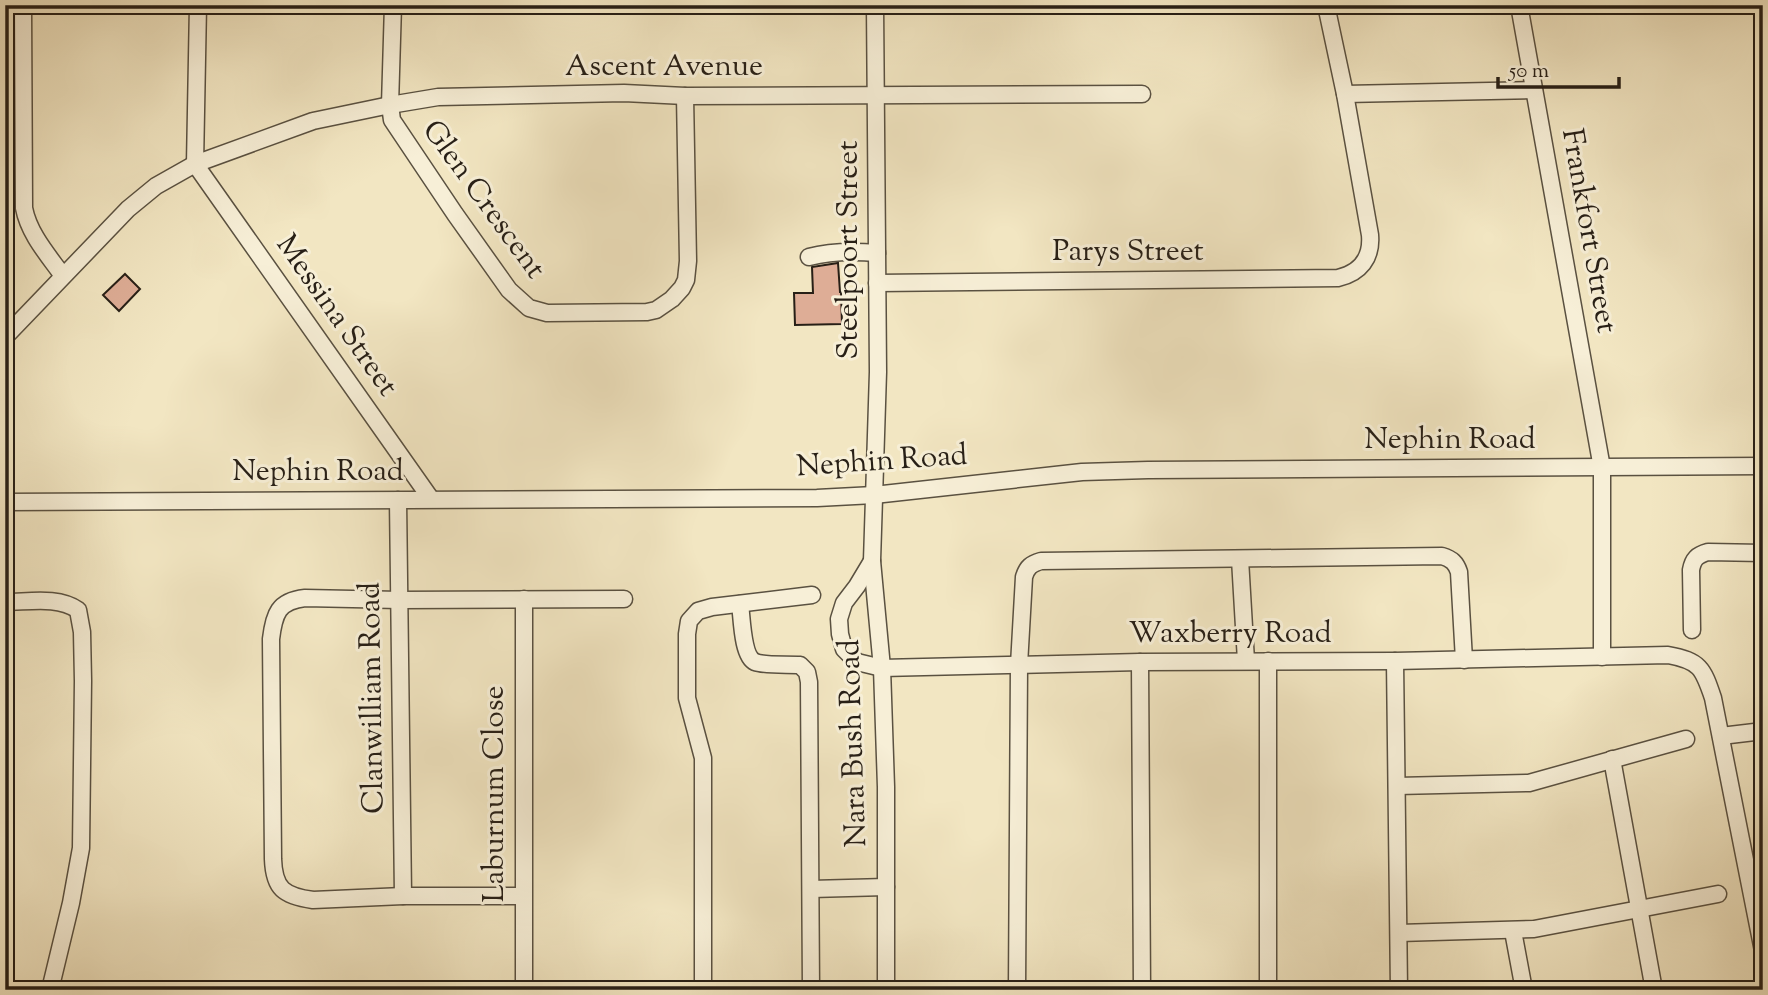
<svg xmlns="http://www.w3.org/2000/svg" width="1768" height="995" font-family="'Sorts Mill Goudy',serif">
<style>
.building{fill:#dead96;stroke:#271f16;stroke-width:2}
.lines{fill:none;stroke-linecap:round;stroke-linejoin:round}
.minor-casing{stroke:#5a5141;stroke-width:19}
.minor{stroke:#f7efd7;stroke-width:16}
.labels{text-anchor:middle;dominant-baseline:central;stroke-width:6;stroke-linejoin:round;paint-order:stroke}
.street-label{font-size:30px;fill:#271f16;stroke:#f7efd7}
</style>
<rect width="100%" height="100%" fill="#f2e6c2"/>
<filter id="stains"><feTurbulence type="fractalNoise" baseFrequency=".00286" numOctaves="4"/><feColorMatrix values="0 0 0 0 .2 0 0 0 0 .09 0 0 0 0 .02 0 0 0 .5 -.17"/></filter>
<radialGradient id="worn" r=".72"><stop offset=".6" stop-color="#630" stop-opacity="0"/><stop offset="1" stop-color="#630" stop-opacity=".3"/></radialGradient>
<g class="building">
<path d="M838,263L840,292H841L842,324L795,325L794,293H813L812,267Z"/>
<path d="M125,274L140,289L119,311L103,295Z"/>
</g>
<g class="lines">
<g class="minor-casing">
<g id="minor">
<path d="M23,5L24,208C29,234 48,255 63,276"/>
<path d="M393,5L390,105L392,120L455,214L509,290L529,308L547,313L647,312L656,310L672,299L682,288L686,280L688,261L685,96"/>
<path d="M875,5L878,372L872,561L882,668L886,787V990"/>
<path d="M1519,5L1602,468V657"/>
<path d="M1345,94L1534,90"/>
<path d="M195,164L431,499"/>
<path d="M195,164L198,5"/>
<path d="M809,257C831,251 853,251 877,253"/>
<path d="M877,283L1338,278C1360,273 1372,258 1370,235L1345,94L1326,5"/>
<path d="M5,337L128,209L156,186L195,164L313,121L390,105L438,97L624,93L685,96L1142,94"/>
<path d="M398,500L403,896"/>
<path d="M5,502L817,498L874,495L1082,472L1148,470L1763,466"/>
<path d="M1240,559L1246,661"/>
<path d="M872,561L857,586L844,603L839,619L840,634L844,649L857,662L882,668L1140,662L1395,661L1668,655C1700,661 1703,668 1713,698L1763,951"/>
<path d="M524,599V990"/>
<path d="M5,602C29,602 58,596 78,610L82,632L83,681L81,848L71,903L50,990"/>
<path d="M740,604C742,617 742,656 755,662C766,666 788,664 800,665L807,672L809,682L811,990"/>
<path d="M1692,630L1691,570C1693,559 1697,555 1708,552L1763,553"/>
<path d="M1395,661L1399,990"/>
<path d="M1140,662L1142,990"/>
<path d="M1721,736L1763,731"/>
<path d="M1612,759L1654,990"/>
<path d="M1397,786L1529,783L1686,739"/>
<path d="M811,889L886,887"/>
<path d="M523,896H403L313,900C284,896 274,889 273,859L271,639C274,614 278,601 305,598L400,600L624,599"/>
<path d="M1513,931L1524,990"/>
<path d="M1399,933L1534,929L1718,894"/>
<path d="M703,990V758L687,698V634L689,621L698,611L712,607L812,595"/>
<path d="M1017,990L1019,665L1024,577C1027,567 1031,564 1041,561L1442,556C1452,559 1456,563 1459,572L1464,660"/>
<path d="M1268,990V661"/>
</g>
</g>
<use href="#minor" class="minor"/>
</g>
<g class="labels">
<g class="street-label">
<text x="664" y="67">Ascent Avenue</text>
<text transform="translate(483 200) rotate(54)">Glen Crescent</text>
<text transform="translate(1588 231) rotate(80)">Frankfort Street</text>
<text transform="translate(849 250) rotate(-90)">Steelpoort Street</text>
<text x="1128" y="252">Parys Street</text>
<text transform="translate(336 316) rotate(55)">Messina Street</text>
<text x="1450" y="440">Nephin Road</text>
<text transform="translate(882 462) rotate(-4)">Nephin Road</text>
<text x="318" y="472">Nephin Road</text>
<text x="1230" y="634">Waxberry Road</text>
<text transform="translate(373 698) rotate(-91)">Clanwilliam Road</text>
<text transform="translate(854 743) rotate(-92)">Nara Bush Road</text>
<text transform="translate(495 794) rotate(-90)">Laburnum Close</text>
</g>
</g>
<rect width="1768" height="995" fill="none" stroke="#f2e6c2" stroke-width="28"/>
<rect x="7" y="7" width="1754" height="981" fill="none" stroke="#271f16" stroke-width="3.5"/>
<rect x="14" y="14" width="1740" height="967" fill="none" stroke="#271f16" stroke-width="2"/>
<path d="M1498 77v10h121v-10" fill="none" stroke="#271f16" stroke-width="3.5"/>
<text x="1509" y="77" font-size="21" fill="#271f16" stroke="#f7efd7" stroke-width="5" paint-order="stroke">50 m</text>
<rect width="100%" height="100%" filter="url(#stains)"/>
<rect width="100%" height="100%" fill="url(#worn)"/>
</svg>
